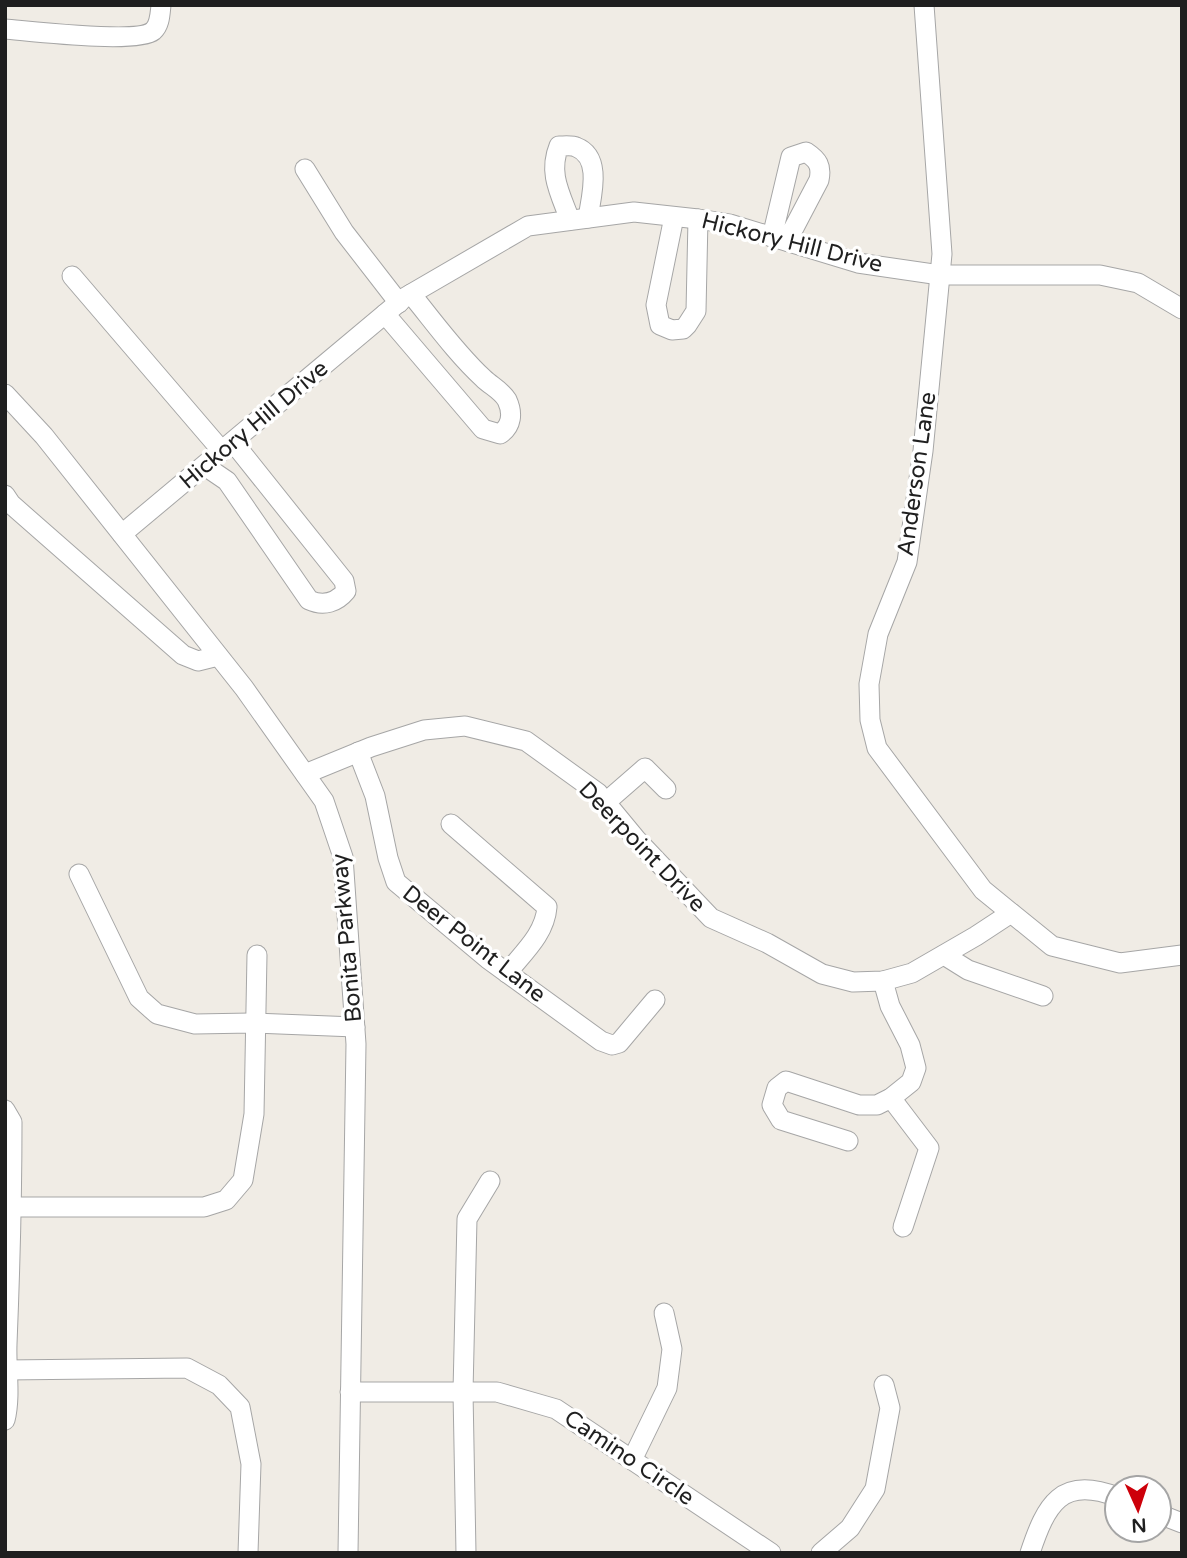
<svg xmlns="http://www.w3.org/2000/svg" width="1187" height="1558" font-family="'Varela Round',sans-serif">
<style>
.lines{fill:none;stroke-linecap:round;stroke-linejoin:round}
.minor-casing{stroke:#a6a6a6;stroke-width:21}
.minor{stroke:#fff;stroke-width:19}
.labels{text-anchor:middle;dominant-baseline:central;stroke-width:7;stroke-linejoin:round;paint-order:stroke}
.street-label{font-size:23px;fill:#1f1f1f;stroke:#fff}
</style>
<rect width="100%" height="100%" fill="#f0ece5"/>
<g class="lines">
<g class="minor-casing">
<g id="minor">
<path d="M924,5L942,254L923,451L907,562L878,634L869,684L870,720L877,748L983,890L1052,946L1120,963L1182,955"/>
<path d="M5,29C30,31 137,44 153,31C160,25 160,14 161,5"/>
<path d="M305,169L344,232L399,303"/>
<path d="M674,217L656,305L660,325L672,330L683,329L687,325L696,311L698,219"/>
<path d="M570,220C560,193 548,173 559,146C564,146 572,145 576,147C603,157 591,197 588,218"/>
<path d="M772,237L791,157L806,152C818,160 822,166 819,180L787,241"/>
<path d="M72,276L222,451"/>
<path d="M385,314L483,429L500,434C512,426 513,413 507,400C501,390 491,386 483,378C456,353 434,322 411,294"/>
<path d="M5,394L44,436L244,688L324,801L343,857L356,1044L348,1553"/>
<path d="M205,466L227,481L309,600C324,607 337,602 346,591L344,581L233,442"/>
<path d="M5,495L11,504L183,655L198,661L218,656"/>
<path d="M122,534L404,298L528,226L634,212L698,219L730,224L858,263L940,275H1100L1138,283L1182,309"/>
<path d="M358,752L375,796L388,858L396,882L488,959L601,1041L612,1045L619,1043L655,1000"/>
<path d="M305,774L371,747L424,730L465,726L526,741L598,793L636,839L711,918L767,943L822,974L853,982L883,981L912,973L976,936L1011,913"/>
<path d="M606,802L645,768L666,789"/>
<path d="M451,824L547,907C545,934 523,953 507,973"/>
<path d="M79,874L139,998L157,1014L195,1024L251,1023L355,1027"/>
<path d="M944,955L968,970L1043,996"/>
<path d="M891,1098L929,1148L903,1227"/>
<path d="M5,1110L12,1122C12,1196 10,1270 7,1344C6,1369 11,1396 5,1420"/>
<path d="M848,1141L781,1120L772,1105L777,1088L786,1081L859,1105H877L891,1098L911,1082L916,1068L910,1045L890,1006L883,981"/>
<path d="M5,1207H204L226,1200L243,1180L254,1114L257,955"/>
<path d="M5,1370L187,1368L219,1385L240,1407L251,1464L248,1553"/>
<path d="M350,1392H497L556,1409L771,1553"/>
<path d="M632,1460L667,1388L672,1349L664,1313"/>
<path d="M1159,1514L1182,1523"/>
<path d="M466,1553L463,1392L467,1219L490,1181"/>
<path d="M821,1553L850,1528L875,1489L890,1408L884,1385"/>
<path d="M1030,1553C1046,1505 1061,1475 1117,1497"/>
</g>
</g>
<use href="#minor" class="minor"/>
</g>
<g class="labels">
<g class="street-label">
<text transform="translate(792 243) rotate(14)">Hickory Hill Drive</text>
<text transform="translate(254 425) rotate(-40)">Hickory Hill Drive</text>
<text transform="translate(917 474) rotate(-82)">Anderson Lane</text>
<text transform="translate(642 847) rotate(46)">Deerpoint Drive</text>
<text transform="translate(347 938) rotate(-95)">Bonita Parkway</text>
<text transform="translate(474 944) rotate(38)">Deer Point Lane</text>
<text transform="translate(629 1458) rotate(34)">Camino Circle</text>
</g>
</g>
<rect width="1187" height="1558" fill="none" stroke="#1f1f1f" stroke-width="14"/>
<g transform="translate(1138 1509) rotate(177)"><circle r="33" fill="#ffffff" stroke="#a5a5a5" stroke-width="2"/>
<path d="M0-5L12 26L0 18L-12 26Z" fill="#cd000a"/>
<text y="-10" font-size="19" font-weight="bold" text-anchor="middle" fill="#1f1f1f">N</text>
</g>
</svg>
